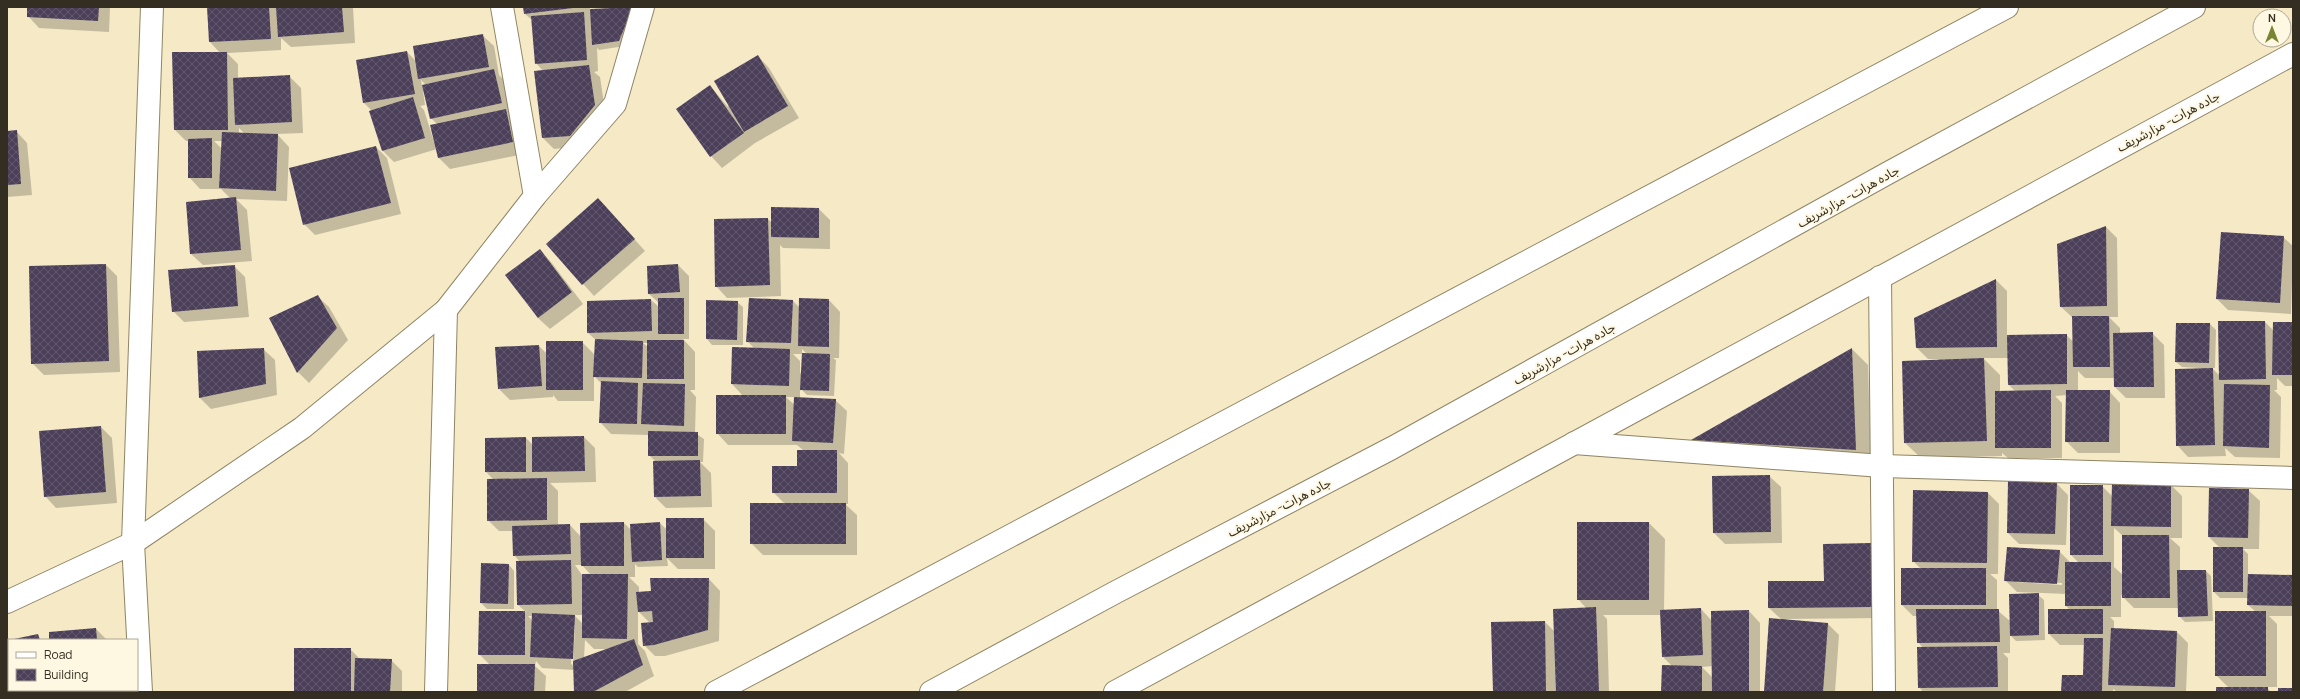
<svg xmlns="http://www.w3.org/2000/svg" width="2300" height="699" font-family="Manrope,'Noto Sans Arabic',sans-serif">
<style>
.shadow{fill:#0003;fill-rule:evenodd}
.building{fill:url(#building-cross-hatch)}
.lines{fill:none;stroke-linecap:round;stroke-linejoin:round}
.minor-casing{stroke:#8f8464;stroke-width:24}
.highway-casing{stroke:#8f8464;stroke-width:24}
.minor{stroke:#fff;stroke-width:22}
.highway{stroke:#fff;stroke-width:22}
.labels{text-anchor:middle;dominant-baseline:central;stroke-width:4;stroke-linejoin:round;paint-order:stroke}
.street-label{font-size:13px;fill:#332e21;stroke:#fef7e2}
</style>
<defs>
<pattern id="building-cross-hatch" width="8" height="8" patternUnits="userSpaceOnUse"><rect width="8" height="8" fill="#4b3f5a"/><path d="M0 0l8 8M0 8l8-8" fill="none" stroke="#63596e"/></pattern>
</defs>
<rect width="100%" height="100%" fill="#f5e9c6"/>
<g class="shadow">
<path d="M28,7H110L109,32L39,28L28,16Z"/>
<path d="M208,7H353L355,43L291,47L281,38V50L227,53L238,64V78L289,76L301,88L303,133L277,134L289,147L287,201L236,199L247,210L252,261L203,265L191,254L231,199L221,189H200L189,177V141H186L175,130L220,53L210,42ZM239,128L245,134H239ZM214,141H222V149Z"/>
<path d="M524,7H590V10L633,7L625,46L599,50L597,48L598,71L594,72L600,77L606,117L582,146L554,149L543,138L535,72L543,71L536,63L533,21L525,14Z"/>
<path d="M482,35L494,46L499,75L505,81L524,154L450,169L439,158L437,149L394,162L383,151L372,111L364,103L407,52L417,62ZM421,80L426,85L422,86ZM424,90L431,118L437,124L434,142L424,110L420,106L425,105L423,91Z"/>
<path d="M758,56L769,68L799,118L755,143L722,168L711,156L710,86L728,107Z"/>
<path d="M16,131L27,143L32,195L7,197V132Z"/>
<path d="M376,147L387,158L401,214L315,235L304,224Z"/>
<path d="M819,209L830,220V249L783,248L780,245L781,296L727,298L716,286L715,220L768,219L772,223Z"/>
<path d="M609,211L645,251L594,296L547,244Z"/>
<path d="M2106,227L2117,238L2118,317H2109L2120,328V334L2152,333L2164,345L2165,398H2126L2115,387V378H2085L2078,371V391H2109L2120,403V453H2078L2066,441L2067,395L2055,396L2062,403V458H2008L2002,453V456L1921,458L1905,443L1939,359H1928L1917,348L1915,319L1996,280L2007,291V336L2066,335L2074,342L2073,318L2061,307L2058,245ZM1983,358H2009V385L2016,392H2000V375Z"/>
<path d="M2283,237L2293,246L2291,314L2228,310L2217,299Z"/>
<path d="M540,250L551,262L583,304L550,329L538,318L507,275Z"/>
<path d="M106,265L117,276L120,372L44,375L32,363Z"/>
<path d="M678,265L689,276V339H683L695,352V390H690L696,397L695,433L704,439L703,462H700L711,473L712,507L666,508L655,497L656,462L649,455V435L611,434L600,422L602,384L594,376V401H558L553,395V397L510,400L499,389L539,346L547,354L582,342L595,355L596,340L588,333L651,300L659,307V303L649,294ZM643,343H648V347Z"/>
<path d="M234,266L245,277L249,317L184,322L173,311Z"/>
<path d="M317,296L329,307L348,340L309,383L298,372L270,318Z"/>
<path d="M800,299L829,300L840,312L839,358H833L836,360L834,396L807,395L800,388V398L835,400L847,411L844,454L839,453L848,463V504H845L857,515V555H763L751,543L785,504L773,492L798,467L804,451L797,445H728L717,433L743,396L732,384L733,348L755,349L747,341L793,301L800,308ZM802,349L807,354H802ZM793,354H803L802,373H800V361ZM786,397H795V405L789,400Z"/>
<path d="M737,302L743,307V345H712L707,339Z"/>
<path d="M2265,322L2274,331L2293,323V386H2285L2277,378V390H2274L2281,397L2280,458L2235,457L2225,448L2226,456L2188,457L2177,445L2199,368L2182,367L2176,362L2177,324H2210L2216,330L2215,368H2212L2220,376Z"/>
<path d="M263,349L275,360L277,395L211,409L200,398L198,352Z"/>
<path d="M1852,349L1868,365L1871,465L1708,456L1693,440Z"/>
<path d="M101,427L112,438L117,503L56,508L45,496Z"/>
<path d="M584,437L595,448L596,482L550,483L558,491V525H570L581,537V524L624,523L631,530V525L660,523L667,530L703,519L715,531V569H678L667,558L668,566L638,567L635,564V577H629L639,587V593L709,579L720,591L719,641L665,656H655L644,645L651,624L638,611V644L645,651L654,676L625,692H575L574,670L542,668L536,661L535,666L546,676L545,692H478L490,665L479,654L480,612H526L518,605L520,562L514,555L513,531H499L488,520L494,480L486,472V439L526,438L533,445ZM575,565H582L591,575H582ZM574,615H583V624ZM528,616H533L532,620ZM573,625H575L573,665L571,664ZM585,640L594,649H607L584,658Z"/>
<path d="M1769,476L1781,487L1782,543L1725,544L1714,533Z"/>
<path d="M2056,483L2068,495L2066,545L2019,544L2008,533Z"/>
<path d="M2171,485L2182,496V538H2170L2180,547V571H2206L2211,576L2213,621L2185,622L2179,616V608H2134L2121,595V617H2110L2114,621V629L2177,632L2188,643L2186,692H2117L2113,689V692H2062L2084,676L2085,645H2060L2049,634L2070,610L2066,606V594L2017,592L2005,580L2059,551L2071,563H2079L2071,555L2102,486L2112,496ZM2114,528L2123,536V575L2114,567ZM2016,580L2062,583V585L2016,582Z"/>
<path d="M2248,490L2260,501L2259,549H2243L2248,554V575L2293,576V616H2269L2277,624V687H2266L2271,692H2217L2229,688L2216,675L2256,612L2248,605L2249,598H2220L2214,592L2220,548L2209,537Z"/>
<path d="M1988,493L1999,504L1998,574H1990L1997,580V610L2010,621L2038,595L2044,600L2045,640L2016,641L2010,635V653H2003L2008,658V692H1923L1919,687L1923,648L1918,642L1917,616H1913L1902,605L1921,569L1913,561Z"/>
<path d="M1649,523L1665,539L1664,611L1701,609L1712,621L1749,611L1760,623V692H1662L1672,666L1663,657L1661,615H1603L1607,619L1609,692H1494L1545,622L1555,632L1586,608L1578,599ZM1713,666V678L1702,667Z"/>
<path d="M1871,544L1882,555L1883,618L1782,619L1828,624L1839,635L1835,692H1765L1782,620L1769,608L1825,582L1824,545Z"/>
<path d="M509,565L514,571V609H487L481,603Z"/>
<path d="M96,629L107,640H50Z"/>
<path d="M9,641V690L59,691L7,692V642Z"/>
<path d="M350,649L360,659L391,660L402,671V692H295Z"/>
</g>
<g class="building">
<path d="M27,7H99L98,21L27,17Z"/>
<path d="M207,7H269L271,39L209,42Z"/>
<path d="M276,7H342L344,32L278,37Z"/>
<path d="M523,7H573V8L524,14Z"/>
<path d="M633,7L619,41L592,45L590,9Z"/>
<path d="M584,12L587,60L535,64L531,16Z"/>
<path d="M483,34L489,67L418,79L413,46Z"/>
<path d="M407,51L415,94L363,103L356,60Z"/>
<path d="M172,52H227L228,130H174Z"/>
<path d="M758,55L788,106L744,132L714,81Z"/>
<path d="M589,65L595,105L570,136L542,138L534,71Z"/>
<path d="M494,69L502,103L430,119L422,85Z"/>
<path d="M290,75L292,122L235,125L233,78Z"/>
<path d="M710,85L744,133L710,157L676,109Z"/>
<path d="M413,97L425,138L382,151L369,111Z"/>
<path d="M506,109L513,142L438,158L430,125Z"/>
<path d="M17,130L21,184L7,185V131Z"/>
<path d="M222,132L278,134L276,191L219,188Z"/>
<path d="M212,138V178H188V139Z"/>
<path d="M376,146L391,203L303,225L289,168Z"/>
<path d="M236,197L241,250L190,254L186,202Z"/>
<path d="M598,198L635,239L582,285L546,244Z"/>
<path d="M771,207L819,208V238L771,237Z"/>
<path d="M768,218L770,285L715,287L714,219Z"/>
<path d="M2106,226L2107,306L2060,307L2057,244Z"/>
<path d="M2221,232L2284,236L2280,303L2216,299Z"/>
<path d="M540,249L572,292L538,318L505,275Z"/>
<path d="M106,264L109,361L31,364L29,266Z"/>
<path d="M678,264L680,292L648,294L647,266Z"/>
<path d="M235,265L238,306L172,312L168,270Z"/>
<path d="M1996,279L1997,347L1916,348L1914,318Z"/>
<path d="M318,295L337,328L297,373L269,318Z"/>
<rect x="658" y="298" width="26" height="36"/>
<path d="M749,298L793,300L791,343L746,342Z"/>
<path d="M799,298L829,299V347L798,346Z"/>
<path d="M651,299L652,331L587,333V301Z"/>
<path d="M706,300L738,301L737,340L706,339Z"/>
<path d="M2072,316H2109L2110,367H2073Z"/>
<path d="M2218,321H2265L2266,379L2219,380Z"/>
<path d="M2273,322H2293V375H2272Z"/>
<path d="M2176,323H2210L2209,363L2175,362Z"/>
<path d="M2153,332L2154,387H2114L2113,333Z"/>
<path d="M2067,334V384L2008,385L2007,335Z"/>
<path d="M595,339L643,341L642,378L593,377Z"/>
<rect x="647" y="340" width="37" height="39"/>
<rect x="546" y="341" width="37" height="49"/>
<path d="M539,345L542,386L498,389L495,347Z"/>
<path d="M732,347L790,349L789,386L731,384Z"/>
<path d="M264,348L266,384L199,398L197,351Z"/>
<path d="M1852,348L1856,450L1691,440Z"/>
<path d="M802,353L830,354L829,391L800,390Z"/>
<path d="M1984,358L1987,441L1904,443L1902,361Z"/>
<path d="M2213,368L2215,445L2176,446L2175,369Z"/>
<path d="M601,381L638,383L637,424L599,423Z"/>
<path d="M643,383L685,384L684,426L641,424Z"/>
<path d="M2224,384L2270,385L2269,448L2223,446Z"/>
<path d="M2051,390V448H1995V391Z"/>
<path d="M2066,390H2110L2109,442H2065Z"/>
<rect x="716" y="395" width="70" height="39"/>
<path d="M794,397L836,399L833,443L792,441Z"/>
<path d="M101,426L106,492L44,497L39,431Z"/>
<path d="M648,431L698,432V456H648Z"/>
<path d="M584,436L585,471L532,472V437Z"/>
<path d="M526,437V472H485V438Z"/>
<path d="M797,450H837V493H772V466H797Z"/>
<path d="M700,460L701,496L654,497L653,461Z"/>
<path d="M1770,475L1771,532L1713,533L1712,476Z"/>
<path d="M547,478V520L487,521V479Z"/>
<path d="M2008,481L2057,482L2055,534L2007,533Z"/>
<path d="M2112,483L2171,484V527L2111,526Z"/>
<rect x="2070" y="485" width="33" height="70"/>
<path d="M2209,488L2249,489L2248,538L2208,537Z"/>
<path d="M1913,490L1988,492L1987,563L1912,562Z"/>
<rect x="750" y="503" width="96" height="41"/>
<rect x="666" y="518" width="38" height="40"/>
<path d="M624,522V566H581L580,523Z"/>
<path d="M660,522L662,560L632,562L630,524Z"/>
<rect x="1577" y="522" width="72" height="78"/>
<path d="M570,524L571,554L513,556L512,526Z"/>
<path d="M2122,535H2169L2170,598H2122Z"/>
<path d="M1871,543L1872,607L1768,608V581H1824L1823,544Z"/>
<path d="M2007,547L2060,550L2057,584L2004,581Z"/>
<rect x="2213" y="547" width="30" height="45"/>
<path d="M571,560L572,604L517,605L516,561Z"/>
<rect x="2065" y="562" width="46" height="44"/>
<path d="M481,563L509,564L508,604L480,603Z"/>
<rect x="1901" y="568" width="85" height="37"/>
<path d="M2177,570H2206L2208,616L2178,617Z"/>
<path d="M582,574H628L627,639L582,638Z"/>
<path d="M2248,574L2293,575V606L2247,605Z"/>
<path d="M650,578H709L708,630L654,645L643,646L641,623L653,622L652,611L638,612L636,592L651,591Z"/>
<path d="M2039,593V635L2010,636L2009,594Z"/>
<path d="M1596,607L1599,692H1556L1553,609Z"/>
<path d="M1701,608L1703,655L1662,657L1660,610Z"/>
<path d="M1916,609H1999L2000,642L1917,643Z"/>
<rect x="2048" y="609" width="55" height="25"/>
<path d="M1749,610V692H1712L1711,611Z"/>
<path d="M479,611H525V655H478Z"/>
<rect x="2215" y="611" width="51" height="65"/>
<path d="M532,613L575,615L573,659L530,657Z"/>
<path d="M1769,618L1828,623L1823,692H1764Z"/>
<path d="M1545,621L1546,692H1493L1491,622Z"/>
<path d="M96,628L97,640H49V632Z"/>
<path d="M2111,628L2177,631L2175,687L2108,685Z"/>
<path d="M38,634L40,640H14V639Z"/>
<path d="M2084,638H2103L2102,692H2061L2062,675H2083Z"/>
<path d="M634,639L643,665L593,692H574L573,661Z"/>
<path d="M9,640V688L7,689V641Z"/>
<path d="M1997,646L1998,687L1918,688L1917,647Z"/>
<rect x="294" y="648" width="57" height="44"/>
<path d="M355,658L392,659L390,692H354Z"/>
<path d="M477,664H535L534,692H477Z"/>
<path d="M1662,665L1702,666V692H1661Z"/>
<rect x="2216" y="687" width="52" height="5"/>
<rect x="2278" y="688" width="15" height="4"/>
</g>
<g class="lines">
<g class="minor-casing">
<g id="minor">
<path d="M502,7L535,196"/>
<path d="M1880,277L1884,692"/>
<path d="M1574,443L1882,466L2293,478"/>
<path d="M7,602L133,543L302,428L446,310L535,196L615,104L643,7"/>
<path d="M141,692L133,543L152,7"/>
<path d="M436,692L446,310"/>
<path d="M716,692L2007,7"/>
</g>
</g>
<g class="highway-casing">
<g id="highway">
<path d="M931,692L1116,592L1392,448L1888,173L2194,7"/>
<path d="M1115,692L2293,54"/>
</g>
</g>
<use href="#minor" class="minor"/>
<use href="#highway" class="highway"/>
</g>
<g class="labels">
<g class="street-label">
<text transform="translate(2168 121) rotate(-28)">جاده هرات- مزارشریف</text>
<text transform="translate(1848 196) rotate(-29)">جاده هرات- مزارشریف</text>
<text transform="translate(1564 353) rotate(-29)">جاده هرات- مزارشریف</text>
<text transform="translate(1279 507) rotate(-27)">جاده هرات- مزارشریف</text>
</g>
</g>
<rect width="2300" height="699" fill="none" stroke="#332e21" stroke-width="16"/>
<rect x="8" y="639" width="130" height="52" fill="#fef7e2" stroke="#ada795"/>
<rect x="16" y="652" width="20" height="6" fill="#ffffff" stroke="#ada795"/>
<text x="44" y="659" font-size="12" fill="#332e21">Road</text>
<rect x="16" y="669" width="20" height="12" fill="url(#building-cross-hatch)" stroke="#ada795"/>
<text x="44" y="679" font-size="12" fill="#332e21">Building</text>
<g transform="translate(2272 28)"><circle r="19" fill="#fef7e2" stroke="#ada795"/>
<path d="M0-3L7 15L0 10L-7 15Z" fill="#798532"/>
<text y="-6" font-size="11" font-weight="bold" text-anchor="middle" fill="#332e21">N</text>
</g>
</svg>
